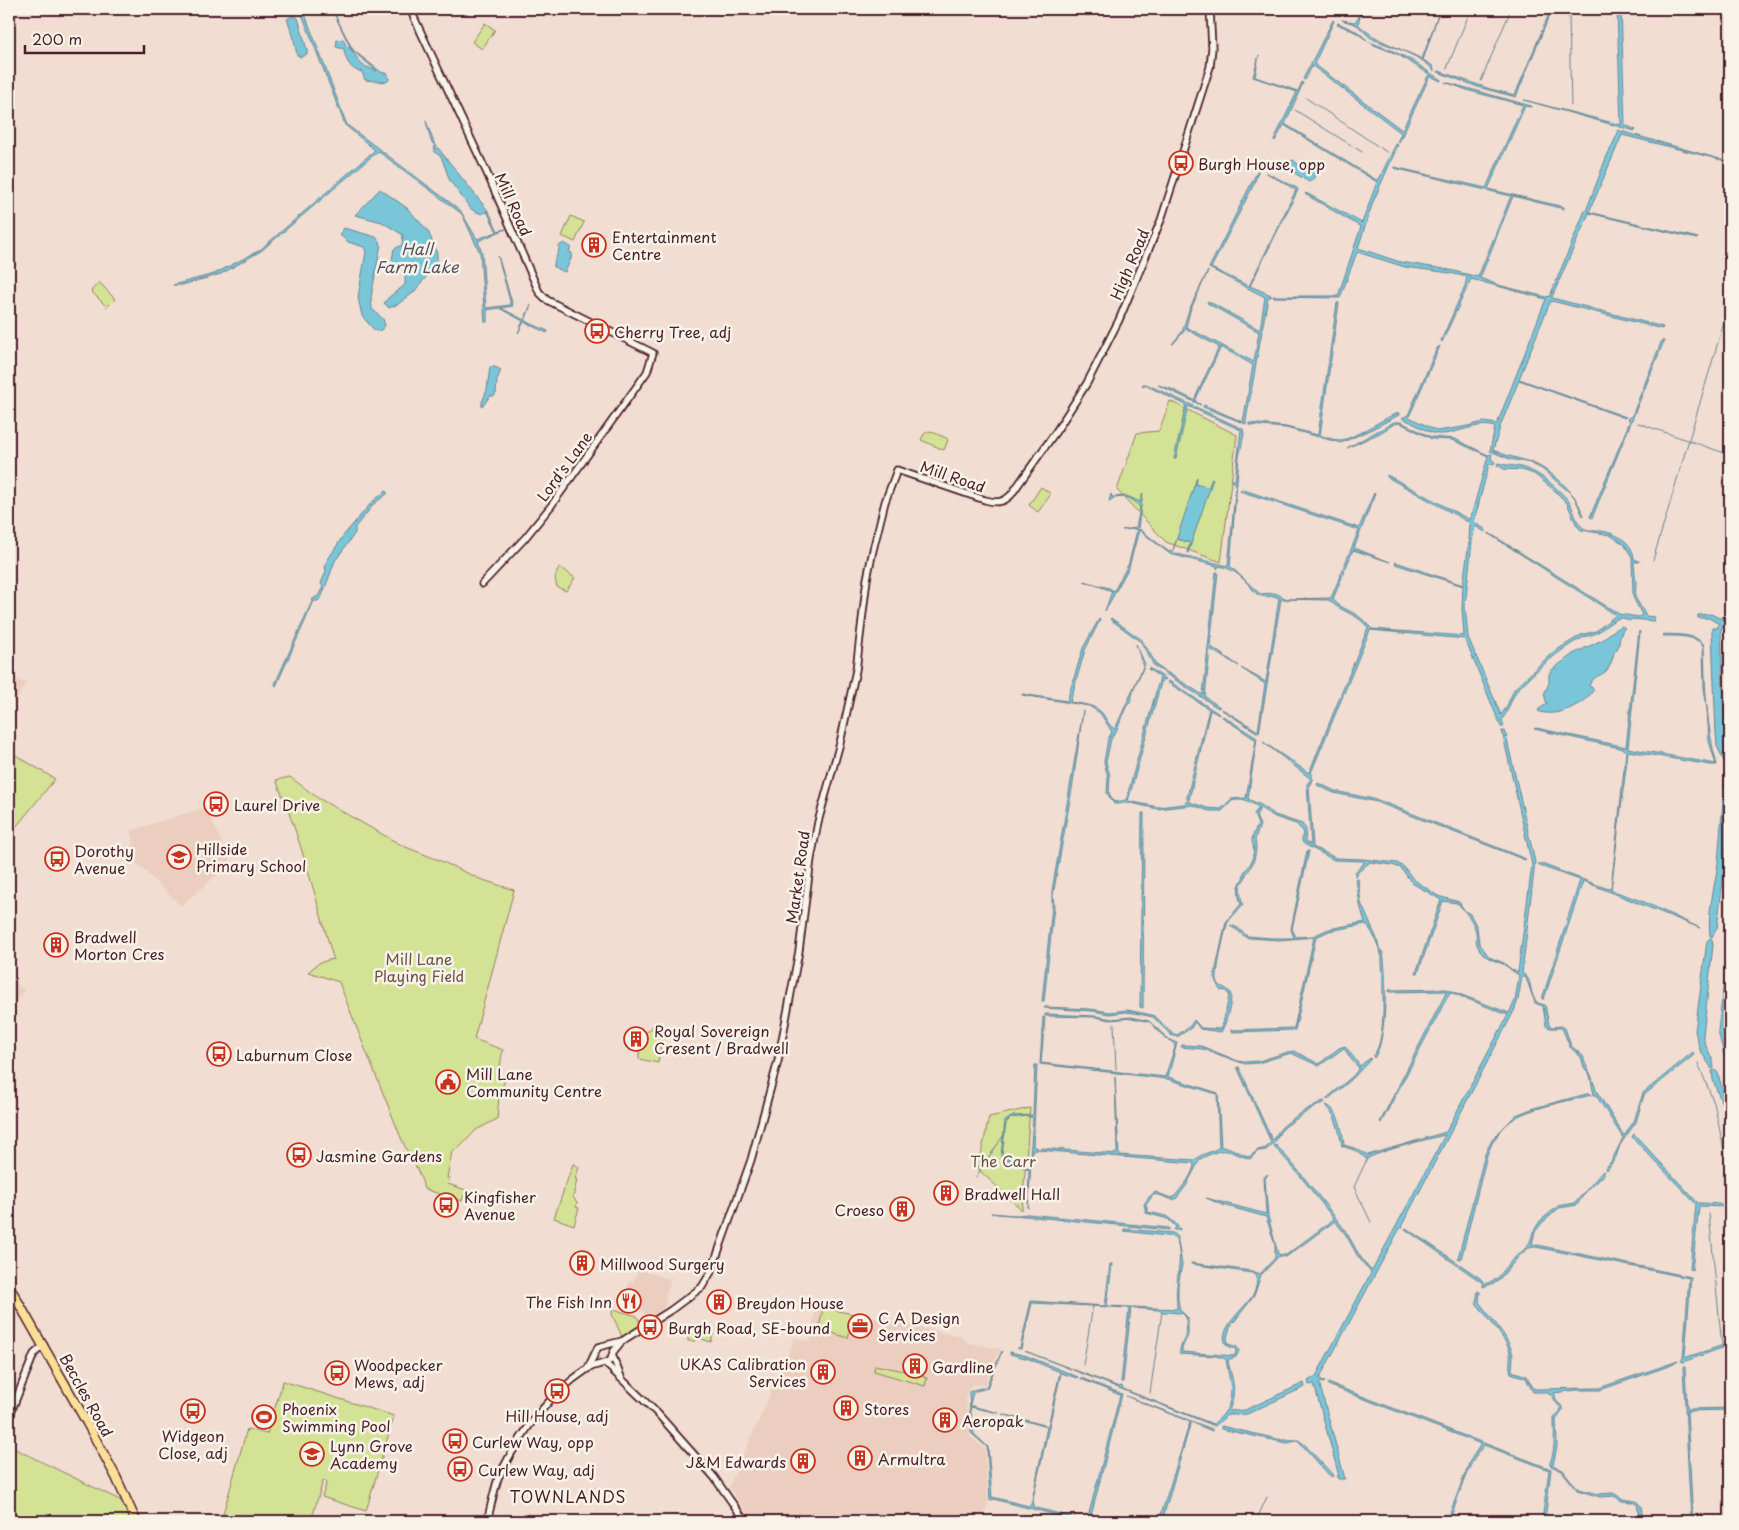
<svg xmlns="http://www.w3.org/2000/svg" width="1739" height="1530" font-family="'Playpen Sans',sans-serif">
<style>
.built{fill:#eccec0}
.green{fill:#d4e295;stroke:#8f8060}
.water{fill:#7ac6d9;stroke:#678393;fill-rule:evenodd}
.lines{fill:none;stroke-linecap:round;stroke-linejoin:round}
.stream{stroke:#678393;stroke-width:1}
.tertiary-casing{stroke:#4a1f2b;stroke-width:9}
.trunk-casing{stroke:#4a1f2b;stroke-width:11}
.tertiary{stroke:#f7f3e8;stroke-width:5.5}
.trunk{stroke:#fbdf96;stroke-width:8}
.labels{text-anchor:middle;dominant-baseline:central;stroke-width:5;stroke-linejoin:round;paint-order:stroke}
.poi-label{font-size:15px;fill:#4a1f2b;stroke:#f7f3e8;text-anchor:start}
.street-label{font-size:15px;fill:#4a1f2b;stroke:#f7f3e8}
.park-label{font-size:15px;fill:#6c5046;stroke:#f7f3e8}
.water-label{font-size:16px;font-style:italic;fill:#58515f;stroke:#f7f3e8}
.neighbourhood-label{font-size:16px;letter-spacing:1px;fill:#4a1f2b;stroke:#f7f3e8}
</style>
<rect width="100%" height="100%" fill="#f1ddd1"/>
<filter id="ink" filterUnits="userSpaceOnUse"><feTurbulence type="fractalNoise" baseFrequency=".02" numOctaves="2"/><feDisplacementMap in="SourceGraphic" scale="10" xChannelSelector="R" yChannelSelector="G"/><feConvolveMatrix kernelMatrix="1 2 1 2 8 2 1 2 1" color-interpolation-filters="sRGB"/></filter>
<g filter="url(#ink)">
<g class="built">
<path d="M9,676L26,683L9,712Z"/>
<path d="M206,807L231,863L181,906L125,852L134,843L130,831Z"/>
<path d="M9,975L24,991L21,997L18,996L10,1017Z"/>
<path d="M639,1269L671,1280L665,1297L667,1298L664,1308L647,1320L644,1312L622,1305L629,1281L634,1282L637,1270Z"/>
<path d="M816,1306L959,1336L970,1343L1001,1349L990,1368L986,1384L972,1385L968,1389L966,1399L970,1436L984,1448L985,1453L988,1502L982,1521H752L729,1487L795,1338L810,1341Z"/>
</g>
<g class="green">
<path d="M485,23L495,30L482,49L472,42Z"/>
<path d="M571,216L584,222L575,242L562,236Z"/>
<path d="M99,282L115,299L107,307L91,291Z"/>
<path d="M1170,401L1237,435L1221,562L1166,542L1117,490L1137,433L1159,431Z"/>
<path d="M930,431L946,438L948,440L944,450L921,440L924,434Z"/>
<path d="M1041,487L1051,494L1038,512L1029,505Z"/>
<path d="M560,567L575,578L566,591L557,587C554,578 555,575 560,567Z"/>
<path d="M9,751L55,779L16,827L9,822Z"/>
<path d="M290,777L318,798L403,846L441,861L480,879L514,890L474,1039L503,1050C500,1060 501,1069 498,1078L505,1080L499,1097L497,1119L476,1130L460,1147L452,1151L447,1178H450L448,1184L466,1190L462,1201L424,1189C421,1172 409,1157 402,1140C381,1088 359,1035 339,982L308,972L319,963L332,959L334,961C316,900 301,838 276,780Z"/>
<path d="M654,1024L664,1026L658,1063L639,1059V1051L633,1039L650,1030Z"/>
<path d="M1030,1108L1022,1210L978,1169L989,1117Z"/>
<path d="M573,1164L579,1167L575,1179L577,1180L573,1197L577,1203L576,1207L579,1208L574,1225L554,1218Z"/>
<path d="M823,1308L853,1314L848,1338L819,1329Z"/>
<path d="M613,1309L637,1316L642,1327L623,1339L612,1314Z"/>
<path d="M700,1324L711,1328V1331L713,1334L711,1342L699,1338L695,1341H688V1333Z"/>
<path d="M875,1365L923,1375V1377L927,1378L925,1386L874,1371Z"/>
<path d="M283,1381L394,1416L366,1511L322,1497L327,1482L323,1481L311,1521H221L247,1429L267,1434Z"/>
<path d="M9,1446L124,1502L131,1521H9Z"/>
</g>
<g class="water">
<path d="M300,9H303L347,125L460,210L477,239L497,232L487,211L482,214L474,211L470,208L450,181L441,156L434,152L435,146L431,141L426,121L434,143L489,212L498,231L506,229L478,241L482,253L486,308L511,305L498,256L513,306L501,308L524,320L531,305L525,321L548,331L547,333L524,322L518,333L523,321L499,308L487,310V322H485L480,253L462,214L378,151L261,251L221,274L182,285H173L214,274L260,250L375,150L345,125Z"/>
<path d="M332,9L353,50L381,72L388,74L389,80L386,82L365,80L362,72C351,71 345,60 344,49L336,47L337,40L343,39L346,46L350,48L362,65L377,71L354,52L350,47Z"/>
<path d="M1440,9L1423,60L1433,66L1434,71C1423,56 1392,47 1375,40C1368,37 1363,30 1357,25C1353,23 1347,22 1342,20L1354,22L1358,19L1360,13H1361L1358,24C1373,40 1402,49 1422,59Z"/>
<path d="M1551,9H1552L1516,97L1478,87L1438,72L1439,71L1490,89L1515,95Z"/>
<path d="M1617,9H1621L1625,125L1636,130L1635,131L1524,100L1621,125Z"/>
<path d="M292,16H295L298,18L307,50V54L301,57L297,55L293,35L287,19Z"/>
<path d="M1333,20L1334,21L1314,64L1402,130L1429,74L1397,54L1374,45L1355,32L1337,24L1338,23L1358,32L1369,42L1391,50L1411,60L1441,80V81L1430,76L1399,142H1397L1401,134L1400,132L1314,67L1312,66L1305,80L1303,79Z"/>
<path d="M1259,55L1255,77L1298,91L1302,82L1303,83L1285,124L1378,181L1396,144L1398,145L1373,202L1358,248L1400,262L1450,270L1478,277L1511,196L1394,168V167L1486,188L1523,105L1470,91L1445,82L1531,106V107L1525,106L1488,189L1564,207V209L1513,196L1480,278L1498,285L1546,297L1550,296L1584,213V211H1586L1606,158L1618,133L1617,130L1730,162L1622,135L1589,212L1698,238L1697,239L1589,213L1552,297V298L1663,327L1662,329L1552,301L1550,302L1519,379L1626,417L1625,418L1519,380L1501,424L1493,450C1506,456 1518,458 1530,462C1552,470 1578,494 1583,516L1574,496L1542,469L1530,463L1510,459L1490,451L1495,427C1477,421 1456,435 1438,434C1428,433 1412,422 1402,418L1408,415L1437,348L1440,346L1409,417L1437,431L1463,427L1484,422L1497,424L1546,299L1471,279L1442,342L1441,341L1465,286L1467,277L1450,273L1405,267L1357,252L1340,298L1273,297V296H1338L1361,227L1305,194L1306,193L1362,223L1377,182L1284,125L1275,141L1274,140L1297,92L1253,77Z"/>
<path d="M1293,160L1302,167L1314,172L1315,178L1309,182L1288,169L1287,163Z"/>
<path d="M1259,168L1254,184L1211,268L1249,286L1296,190L1265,172L1297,188L1298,190L1250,286L1271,295V297H1268L1246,420V424L1203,407L1204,405L1243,422L1253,365L1221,347L1195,401L1201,405L1158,385L1171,389L1194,400L1219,347L1186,329L1173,344H1172L1182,332L1189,310L1208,271L1190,311L1186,327L1254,362L1259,332L1207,303L1208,301L1260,330L1265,297L1209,268Z"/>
<path d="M380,189L407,208L428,231L437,253V264L413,293L398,304L389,308L384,303L389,297L405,285V273L392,260L394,249L402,245L403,235L382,222L355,215Z"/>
<path d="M344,228L376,237L381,244L371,297L372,309L383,319L385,326L381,330L375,331L362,316L358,297L366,252L364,247L348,242L340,235Z"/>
<path d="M564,243L571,247L569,252L572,253L571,259L565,272L554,267C553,259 560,253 559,246Z"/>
<path d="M1337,303H1339L1320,435C1325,437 1333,440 1339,440C1351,441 1385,417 1398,413H1399V415L1374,428L1341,443L1286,428L1249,425V423L1286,427L1318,435Z"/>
<path d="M1662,340L1664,341L1592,518L1590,517L1630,421L1628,419L1632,416Z"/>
<path d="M490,367H495L501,370L497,380L496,394L494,396H490L482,407V402L487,390Z"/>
<path d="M1143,384H1146L1243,429L1244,434L1239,457L1230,566L1260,594L1275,593L1287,599L1331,598L1359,530L1240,491L1241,489L1359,528L1374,493L1375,494L1354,548L1390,562L1353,550L1333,599C1338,607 1349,610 1357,615C1363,619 1367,624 1372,629L1464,636L1462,608L1463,586L1395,564L1396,562L1463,585L1469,542H1472L1465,606L1468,637L1501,715L1507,706L1514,689L1552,653L1581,635L1596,631L1616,615L1489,534V533L1619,614L1639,617L1642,615L1633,597L1632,557L1624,544L1610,535L1581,530L1577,526L1567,503L1553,489L1534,474L1522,470L1504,469L1497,465L1498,463C1507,466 1516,465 1524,468C1541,473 1557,488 1568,500C1574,508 1575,521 1582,527C1587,531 1595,531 1601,531C1616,533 1633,542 1634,559L1639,561V562H1634V564L1636,584L1635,597L1646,616L1654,617V621L1632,619L1629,621C1618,611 1606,629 1596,633C1592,636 1586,635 1582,638C1561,648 1534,672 1518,689C1513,694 1508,712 1502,720L1504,727H1501L1465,639L1370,630L1311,773L1313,779L1309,786L1313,847L1336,858L1363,859L1397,863L1404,867L1413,879L1438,896L1459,902L1465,911L1470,914L1477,927L1479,943L1487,954L1491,958L1504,963L1512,970L1518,972L1532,865L1502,731H1505L1535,862L1522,973C1534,979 1528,994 1537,1002C1539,1004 1542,1004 1545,1005L1549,1025L1552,1027L1561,1026L1565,1028L1571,1046L1583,1056L1585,1063L1591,1075L1596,1090L1624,1136L1634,1121L1643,1093L1693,1052L1694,1055L1644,1095L1636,1122L1620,1145L1616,1157L1607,1170L1606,1168L1612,1160L1623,1138L1596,1095H1594L1590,1075L1584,1067L1581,1057L1570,1047L1562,1028H1550L1546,1026L1543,1006L1535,1003L1526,978L1522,976L1518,1000L1514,1011L1402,1225L1403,1228H1400L1319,1379L1325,1381L1324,1383L1320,1382V1386L1345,1479H1338L1337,1476H1339L1314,1384L1309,1385L1308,1381L1316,1376L1371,1273L1357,1255L1346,1235L1335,1221L1286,1257L1279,1256L1261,1275L1254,1296L1230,1327L1227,1337L1228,1344L1237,1347L1239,1351L1236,1357L1230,1359L1228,1361C1233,1383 1237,1389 1229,1411L1245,1410L1304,1383L1305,1387L1247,1414L1227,1415L1215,1426L1025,1351L1119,1387L1122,1386L1123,1389L1213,1424C1239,1404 1230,1387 1226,1359L1216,1356L1180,1354C1179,1346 1184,1341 1186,1334C1187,1329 1186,1323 1186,1317L1182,1313L1162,1312L1159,1310L1131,1308L1123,1382H1121L1129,1308L1032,1303L1021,1349H1020L1017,1348H1020L1031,1301L1105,1306L1110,1264H1112L1107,1306L1177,1309C1177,1301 1176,1293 1177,1285C1178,1267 1183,1254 1175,1237L1124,1231V1229L1173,1233L1177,1236L1182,1265L1178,1285V1300L1180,1310L1188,1318V1335L1182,1348V1352L1235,1356L1236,1349C1234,1348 1228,1347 1226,1344C1217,1329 1246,1307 1253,1295C1256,1289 1257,1282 1257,1276L1252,1273L1191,1264V1263L1252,1271L1260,1274L1275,1258V1244L1266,1217L1223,1205L1206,1198L1266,1214L1264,1177L1268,1174L1265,1179L1268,1216L1278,1254L1286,1255L1334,1219L1297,1172L1274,1146L1276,1145C1299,1170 1321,1199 1342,1226C1353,1241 1359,1259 1372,1271L1445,1135C1431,1138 1376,1152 1367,1159L1354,1150L1342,1146C1339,1131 1337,1117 1326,1105C1339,1109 1343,1133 1344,1145L1354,1148L1368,1155L1446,1132L1508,1015L1450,992L1381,1123L1380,1122L1447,991L1389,992V990L1446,989L1509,1013L1515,1001L1519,975C1512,972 1509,967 1503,964C1493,960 1484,958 1478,947C1475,942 1477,937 1476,932C1474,921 1464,910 1457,903L1443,901L1418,973H1416L1441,900L1412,883L1401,868L1392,865L1370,862L1358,872L1357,876H1355L1356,871L1364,863V861L1334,860L1304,844L1302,841L1303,831L1296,824L1275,817L1260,808L1256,816L1260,825C1259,829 1257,832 1256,836C1254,841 1256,843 1256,847C1256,856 1252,868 1246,874C1246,879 1244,879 1241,884C1239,890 1241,899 1243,904C1239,910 1232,916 1228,922C1225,929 1216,971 1217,979C1218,988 1225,986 1230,992C1234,997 1225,1027 1221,1032L1200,1029L1195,1022L1191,1028L1177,1037L1171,1035L1153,1017L1134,1013L1126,1012L1109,1014L1093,1011L1044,1008L1045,1007L1090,1009L1110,1012L1127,1010L1152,1015L1155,1016L1172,1033L1177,1035L1190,1026L1194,1020L1201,1028L1221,1029C1223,1024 1228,1002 1229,995L1226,991L1220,990L1215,980V973L1226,922L1241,904C1239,898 1237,890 1240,884C1242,879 1244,878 1244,872C1251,866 1255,855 1253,845C1253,844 1252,843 1252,841C1252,836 1255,830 1258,825L1254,814L1259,807L1245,800H1236L1232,801L1222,811H1209L1192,805L1158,809L1131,803L1114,804L1107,793L1108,777L1104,762L1108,739L1112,732L1100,713L1089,706L1022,695V694L1067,701L1083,648L1099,619L1100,620L1085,650L1070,702C1080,704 1092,704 1100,711C1106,716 1107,725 1115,729L1143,667L1136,644L1145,664L1135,686L1130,702L1126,707L1117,730L1111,739L1106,762L1110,776L1109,793L1113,801L1116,802L1126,800L1160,677L1148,669L1149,668L1166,679L1165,680L1162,679L1128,801L1158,807L1184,804L1187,801L1207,808L1221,809L1231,799L1246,798L1256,740L1222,717L1223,716L1257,738L1248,799L1261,805L1275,815L1302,824L1306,829L1305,841L1311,845L1307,784L1311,779L1263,742L1309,773L1368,628C1359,614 1340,612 1329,600L1281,599L1259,733H1258L1222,710V709L1258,731L1265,684L1241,668L1266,682L1279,598C1272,594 1264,599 1257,594C1254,592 1251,587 1249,585C1240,575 1231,568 1219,566L1217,569V566L1170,554L1139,530L1129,567L1105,611L1112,591L1084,581L1109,588L1114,591L1129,563L1137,530L1135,529L1122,530L1136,528L1140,508C1134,497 1120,494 1109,501L1111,494L1112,497L1127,496L1140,502L1143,493L1138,528L1169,552L1171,551L1173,553L1228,566L1236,483L1231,481L1232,480H1235L1241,430L1188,406L1176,459H1174L1186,405L1145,385L1142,387Z"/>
<path d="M1394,422H1401L1431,437L1455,439L1488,455L1492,454L1491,459L1495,462L1494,464H1489L1474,522L1486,530L1485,532L1475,526L1472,541L1469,540L1470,523L1387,477V475L1470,520L1488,456L1459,443L1452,440L1432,439L1400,423L1394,424L1380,433L1347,448Z"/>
<path d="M1197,477L1196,485H1202L1208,488L1212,478L1213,479L1188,553H1187L1190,543L1177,539L1173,550Z"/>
<path d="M386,491L387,492V494L371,506V508L355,527V533L335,561L322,596L318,601H314L276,686L275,684L313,599L318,596L323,587L321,583L326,572L325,564L343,536L372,502Z"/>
<path d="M1216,572H1218L1210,646L1239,666L1210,649L1205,697L1220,707L1218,708L1154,666L1141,642L1110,619L1111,618L1142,640L1157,666L1203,695Z"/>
<path d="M1711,614L1719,618L1727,616L1721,630L1725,733L1726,743L1730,754V824L1717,928L1712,937L1710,936C1707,912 1715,887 1718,863C1720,842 1721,821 1723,800L1727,793L1724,787L1726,766L1717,746L1716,734L1712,633V628H1717L1719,624L1709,618H1698V615Z"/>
<path d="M1622,626L1625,628C1623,630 1621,632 1621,635C1618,641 1621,647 1614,652C1613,658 1610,668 1605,672C1598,677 1592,677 1589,686L1594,689C1586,704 1555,719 1538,711L1539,709L1547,704L1544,694L1549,683V674L1553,669L1573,654L1604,639L1610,633Z"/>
<path d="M1639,631L1640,632L1628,748L1716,764L1709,741L1707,708L1704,688L1703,645C1694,635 1676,636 1663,636V634C1676,635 1697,633 1704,645C1705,685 1706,726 1717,765H1710L1628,751L1611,890L1644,902L1700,928L1583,881L1544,999H1542L1580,880L1540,866L1538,865L1539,863L1608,889L1611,888L1626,752L1624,749L1534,729L1536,728L1626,747Z"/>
<path d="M1169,681L1219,714V715L1210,710L1189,800L1187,799V797L1209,709L1167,682Z"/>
<path d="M1083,711L1073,783L1053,895L1054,906L1044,1001H1042L1052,907V891Z"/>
<path d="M1318,783L1335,791L1378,800L1526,859L1525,860L1377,802L1334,793L1317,785Z"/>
<path d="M1142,813H1144L1143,1008L1140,1007Z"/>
<path d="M1307,851H1309L1292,929L1296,937L1313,936L1329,929L1365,922L1360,905L1356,879H1358L1361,903L1377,939L1379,948L1383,953C1387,974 1387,1042 1374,1058L1373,1056C1388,1039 1382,981 1382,957C1378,946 1374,933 1366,924L1329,931L1316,937L1295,1030L1231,1032V1030L1294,1028L1314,937L1279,940L1249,938L1244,936L1237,930L1230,926L1231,925L1238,928L1247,936L1271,938H1294L1291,929Z"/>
<path d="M1730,933V1071L1723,1051L1718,1031Z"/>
<path d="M1710,938L1712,939L1713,945L1703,1035C1704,1048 1714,1056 1714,1068L1712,1069L1700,1050L1695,1031L1707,941Z"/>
<path d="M1045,1014L1096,1016L1112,1019L1131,1017L1149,1021L1167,1038L1177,1043L1168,1077L1218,1093L1221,1147L1230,1148L1249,1157L1258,1150L1266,1148L1271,1142L1237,1067H1239L1272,1140C1276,1136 1278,1131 1282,1127C1294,1117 1309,1107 1323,1101L1325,1102L1308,1111L1286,1126L1280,1132L1274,1143L1266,1150L1258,1151L1250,1159C1224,1150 1227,1146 1200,1159L1186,1186L1176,1199C1167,1201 1162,1193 1153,1195L1146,1205L1148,1212L1166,1216L1174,1222L1180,1229V1230H1174L1176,1227L1168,1219L1146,1213L1144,1204L1149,1197L1155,1192L1171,1198L1174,1197C1182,1187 1194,1175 1194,1163L1050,1151L1040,1150V1148L1116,1154L1117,1151L1115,1077L1119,1155L1195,1160C1201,1153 1212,1153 1219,1147L1217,1094L1167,1079L1040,1064L1043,1017L1045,1018L1041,1063L1165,1077L1175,1047L1174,1043L1165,1038L1150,1022L1132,1018L1109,1020L1096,1017L1045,1016Z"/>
<path d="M1182,1045L1201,1046L1238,1061L1244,1062L1259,1061L1288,1052L1294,1051L1319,1064L1339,1048L1345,1046L1360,1066L1370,1058L1371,1059L1351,1080L1327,1100L1326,1099L1354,1075L1359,1068L1351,1059L1344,1048L1319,1066L1291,1053L1258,1063L1245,1064L1203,1049L1181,1047Z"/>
<path d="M1035,1065H1037L1033,1146L1038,1148V1150H1032L1028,1208L1029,1170L1001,1157V1155L1005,1121L1013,1116L1033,1115ZM1027,1116L1033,1118L1029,1169L1002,1155L1006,1123L1011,1118Z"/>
<path d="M1715,1070L1718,1073L1723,1093L1730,1110V1136L1725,1112L1713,1080L1712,1071Z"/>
<path d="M1590,1093L1591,1095C1572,1100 1531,1108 1515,1118C1502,1126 1492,1141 1487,1155L1461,1259L1458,1258L1485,1154L1493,1138L1516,1115L1534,1108Z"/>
<path d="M1634,1134L1698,1203L1730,1204V1207L1699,1206L1692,1270L1690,1269L1696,1204L1632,1137Z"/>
<path d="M1603,1171L1605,1173L1584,1194L1577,1205L1559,1208L1541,1224L1535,1232L1532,1244L1691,1277L1685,1356L1687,1357L1730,1343V1345L1683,1362L1681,1361L1683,1358L1689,1278L1531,1246L1520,1255L1497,1282L1483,1287V1284L1480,1281L1405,1229L1406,1228L1480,1278L1485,1284L1497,1279L1511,1261L1526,1248L1530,1242L1533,1232L1540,1221L1558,1206L1575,1203Z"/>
<path d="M991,1213C1003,1215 1016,1216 1027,1214L1169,1228V1230L1014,1215Z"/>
<path d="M1478,1291L1480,1292L1479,1302C1488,1314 1508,1337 1512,1351C1514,1358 1512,1364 1512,1371L1527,1376L1533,1388L1536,1389L1599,1388L1678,1361L1672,1365L1600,1390H1576L1554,1393L1557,1402L1563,1407V1410L1556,1420L1557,1446L1553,1465L1563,1470L1569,1478L1579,1489L1599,1494L1613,1493L1623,1499L1636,1501L1641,1506L1643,1521H1640L1637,1504L1632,1502L1622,1501L1614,1496L1600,1497L1577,1490L1562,1471L1551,1466L1550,1463C1556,1448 1554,1433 1554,1418L1560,1411L1561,1408C1555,1403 1554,1397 1548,1392H1533L1526,1378L1511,1373C1508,1365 1512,1357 1509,1349C1504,1337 1485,1314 1476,1303Z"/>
<path d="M1002,1351L987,1388L973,1392L970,1404L972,1406L999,1413L970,1407L974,1434L988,1447L992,1497L1029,1506L1031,1505L1047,1427L1002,1414L1048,1426L1060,1372L1029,1359L1010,1354V1352L1027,1356L1078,1377L1077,1378L1061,1373L1033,1498V1507L1087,1521L1120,1395L1081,1379V1378L1122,1394L1090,1520L1091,1521H1080L993,1499L990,1501L987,1447L971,1433L969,1392L973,1390L986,1387Z"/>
<path d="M1683,1367H1685L1687,1409L1730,1408V1410L1687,1411L1693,1521H1691Z"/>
<path d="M1328,1383L1551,1469L1545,1521H1542L1549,1470L1484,1445C1465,1466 1460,1496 1449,1521H1447L1470,1461L1481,1444L1328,1385Z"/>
<path d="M1126,1396L1212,1429V1431L1191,1422L1162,1521H1159L1190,1422Z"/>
<path d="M1221,1426L1282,1440H1298L1304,1444L1333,1475L1332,1477L1328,1474L1304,1447L1297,1441L1287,1443L1221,1429Z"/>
</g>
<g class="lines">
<g class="stream">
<path d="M1569,14L1571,106"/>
<path d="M1447,68L1471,9"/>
<path d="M1481,81L1511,9"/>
<path d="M1306,98L1388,153"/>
<path d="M1295,110L1362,152"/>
<path d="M1638,423L1730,455"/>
<path d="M1653,560L1730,302"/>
<path d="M1114,1024L1116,1069"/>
<path d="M1698,1063L1714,1103L1730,1179"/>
<path d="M1367,1159L1354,1187L1371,1222"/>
<path d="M976,1177L1003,1136"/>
<path d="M1709,1214L1722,1346"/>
<path d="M1083,1365L1093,1306"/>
<path d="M1150,1393L1162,1312"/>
<path d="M1256,1521L1267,1497"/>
</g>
<g class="tertiary-casing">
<g id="tertiary">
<path d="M410,9L486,171L539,292L547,300L653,353L647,372L551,506L525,538L482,584"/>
<path d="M613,1357L621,1377"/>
<path d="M606,1364L658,1414L714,1477L745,1521"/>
<path d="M588,1368L598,1347L622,1341L671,1310L702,1287L711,1272L751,1160L778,1061L799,951L811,859L818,822L840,743L856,670L867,579L873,550L885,502L897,470L985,500C996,503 1003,503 1011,495L1057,430L1087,383L1119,320L1161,220L1210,67L1212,48L1210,9"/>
<path d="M9,1417L34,1354L44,1345"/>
<path d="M487,1521C490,1511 495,1485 499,1476C519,1436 548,1395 586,1370C594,1364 603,1365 611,1360L613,1352L622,1341"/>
</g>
</g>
<g class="trunk-casing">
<path id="trunk" d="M9,1286L87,1423L116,1477L136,1521"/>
</g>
<use href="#tertiary" class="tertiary"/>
<use href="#trunk" class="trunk"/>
</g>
</g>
<defs>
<g id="bus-ring" transform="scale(1.25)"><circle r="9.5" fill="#f7f3e8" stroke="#c8321e" stroke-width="1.5"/><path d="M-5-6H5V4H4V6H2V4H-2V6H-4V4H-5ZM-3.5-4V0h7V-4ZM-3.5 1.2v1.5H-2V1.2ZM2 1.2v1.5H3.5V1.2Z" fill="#c8321e"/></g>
<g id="building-ring" transform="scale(1.25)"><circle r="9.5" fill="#f7f3e8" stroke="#c8321e" stroke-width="1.5"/><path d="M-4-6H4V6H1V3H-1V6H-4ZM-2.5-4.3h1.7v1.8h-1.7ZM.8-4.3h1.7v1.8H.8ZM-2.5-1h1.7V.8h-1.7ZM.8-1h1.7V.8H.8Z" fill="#c8321e"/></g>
<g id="school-ring" transform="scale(1.25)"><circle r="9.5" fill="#f7f3e8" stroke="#c8321e" stroke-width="1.5"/><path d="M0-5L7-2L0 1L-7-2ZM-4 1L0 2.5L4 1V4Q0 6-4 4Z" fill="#c8321e"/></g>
<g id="civic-ring" transform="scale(1.25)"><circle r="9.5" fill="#f7f3e8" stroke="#c8321e" stroke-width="1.5"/><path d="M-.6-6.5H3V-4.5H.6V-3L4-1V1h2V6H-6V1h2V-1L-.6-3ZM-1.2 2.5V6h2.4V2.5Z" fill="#c8321e"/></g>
<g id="restaurant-ring" transform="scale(1.25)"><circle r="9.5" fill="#f7f3e8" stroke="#c8321e" stroke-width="1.5"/><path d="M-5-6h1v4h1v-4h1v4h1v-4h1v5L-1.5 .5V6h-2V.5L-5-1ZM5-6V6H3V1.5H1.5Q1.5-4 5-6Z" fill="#c8321e"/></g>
<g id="office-ring" transform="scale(1.25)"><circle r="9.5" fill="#f7f3e8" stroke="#c8321e" stroke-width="1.5"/><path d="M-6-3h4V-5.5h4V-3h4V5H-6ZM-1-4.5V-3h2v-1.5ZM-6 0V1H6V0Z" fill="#c8321e"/></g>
<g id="stadium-ring" transform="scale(1.25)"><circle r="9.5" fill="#f7f3e8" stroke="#c8321e" stroke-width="1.5"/><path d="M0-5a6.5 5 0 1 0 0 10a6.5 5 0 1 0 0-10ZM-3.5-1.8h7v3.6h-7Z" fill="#c8321e"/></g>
</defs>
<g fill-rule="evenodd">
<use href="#bus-ring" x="1181" y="163"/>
<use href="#building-ring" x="594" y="245"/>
<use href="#bus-ring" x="597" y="331"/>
<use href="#bus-ring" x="216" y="804"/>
<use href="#school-ring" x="179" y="857"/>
<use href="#bus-ring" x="57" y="859"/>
<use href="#building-ring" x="56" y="945"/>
<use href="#building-ring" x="636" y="1039"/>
<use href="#bus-ring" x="219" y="1054"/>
<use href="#civic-ring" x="448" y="1082"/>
<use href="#bus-ring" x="299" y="1155"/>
<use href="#building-ring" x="946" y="1193"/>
<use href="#bus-ring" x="446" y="1205"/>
<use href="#building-ring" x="902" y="1209"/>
<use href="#building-ring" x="582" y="1263"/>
<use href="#restaurant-ring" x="629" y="1301"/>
<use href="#building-ring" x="719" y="1302"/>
<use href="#office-ring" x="860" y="1326"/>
<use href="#bus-ring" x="650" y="1327"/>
<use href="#building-ring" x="915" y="1366"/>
<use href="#building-ring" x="823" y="1372"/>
<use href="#bus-ring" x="337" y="1373"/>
<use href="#bus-ring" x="557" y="1391"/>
<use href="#building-ring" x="846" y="1408"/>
<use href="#bus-ring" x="193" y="1411"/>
<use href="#stadium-ring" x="264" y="1417"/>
<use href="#building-ring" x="945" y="1420"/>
<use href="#bus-ring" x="455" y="1441"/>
<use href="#school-ring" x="312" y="1454"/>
<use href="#building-ring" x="860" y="1458"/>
<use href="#building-ring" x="803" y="1461"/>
<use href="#bus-ring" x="460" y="1469"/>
</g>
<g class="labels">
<g class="poi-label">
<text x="1198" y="163">Burgh House, opp</text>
<text x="612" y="236">Entertainment<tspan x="612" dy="17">Centre</tspan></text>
<text x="614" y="331">Cherry Tree, adj</text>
<text x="234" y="804">Laurel Drive</text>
<text x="196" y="848">Hillside<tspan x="196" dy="17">Primary School</tspan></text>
<text x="74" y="850">Dorothy<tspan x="74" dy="17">Avenue</tspan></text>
<text x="74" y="936">Bradwell<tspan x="74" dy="17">Morton Cres</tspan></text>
<text x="654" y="1030">Royal Sovereign<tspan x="654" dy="17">Cresent / Bradwell</tspan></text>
<text x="236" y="1054">Laburnum Close</text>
<text x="466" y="1073">Mill Lane<tspan x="466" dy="17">Community Centre</tspan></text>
<text x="316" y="1155">Jasmine Gardens</text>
<text x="964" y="1193">Bradwell Hall</text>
<text x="464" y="1196">Kingfisher<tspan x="464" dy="17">Avenue</tspan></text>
<text x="884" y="1209" text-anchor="end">Croeso</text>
<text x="600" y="1263">Millwood Surgery</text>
<text x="612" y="1301" text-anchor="end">The Fish Inn</text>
<text x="736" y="1302">Breydon House</text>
<text x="878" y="1317">C A Design<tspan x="878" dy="17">Services</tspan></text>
<text x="668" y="1327">Burgh Road, SE-bound</text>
<text x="806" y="1363" text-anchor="end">UKAS Calibration<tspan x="806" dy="17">Services</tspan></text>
<text x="354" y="1364">Woodpecker<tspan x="354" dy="17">Mews, adj</tspan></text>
<text x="932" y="1366">Gardline</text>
<text x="282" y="1408">Phoenix<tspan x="282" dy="17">Swimming Pool</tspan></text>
<text x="864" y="1408">Stores</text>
<text x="557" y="1415" text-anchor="middle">Hill House, adj</text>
<text x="962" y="1420">Aeropak</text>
<text x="193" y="1435" text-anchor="middle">Widgeon<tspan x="193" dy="17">Close, adj</tspan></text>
<text x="472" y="1441">Curlew Way, opp</text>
<text x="330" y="1445">Lynn Grove<tspan x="330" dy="17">Academy</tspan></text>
<text x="878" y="1458">Armultra</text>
<text x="786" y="1461" text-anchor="end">J&amp;M Edwards</text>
<text x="478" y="1469">Curlew Way, adj</text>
</g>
<g class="street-label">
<text transform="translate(514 204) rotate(66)">Mill Road</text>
<text transform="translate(1129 264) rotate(-67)">High Road</text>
<text transform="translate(564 466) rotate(-54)">Lord's Lane</text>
<text transform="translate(953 476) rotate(19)">Mill Road</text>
<text transform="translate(797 877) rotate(-82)">Market Road</text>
<text transform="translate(87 1395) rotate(61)">Beccles Road</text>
</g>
<g class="park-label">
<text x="419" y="958">Mill Lane<tspan x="419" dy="17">Playing Field</tspan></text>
<text x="1003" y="1160">The Carr</text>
</g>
<g class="water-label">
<text x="417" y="248">Hall<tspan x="417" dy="18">Farm Lake</tspan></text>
</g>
<g class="neighbourhood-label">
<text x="568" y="1496">TOWNLANDS</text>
</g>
</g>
<rect width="1739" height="1530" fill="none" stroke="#f7f3e8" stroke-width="30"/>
<rect x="15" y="15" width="1709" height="1500" fill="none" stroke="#4a1f2b" stroke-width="2" filter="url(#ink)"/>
<path d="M25 45v8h119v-8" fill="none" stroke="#4a1f2b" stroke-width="2.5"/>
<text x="32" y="45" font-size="15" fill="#4a1f2b" stroke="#f7f3e8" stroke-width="4" paint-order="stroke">200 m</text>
</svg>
